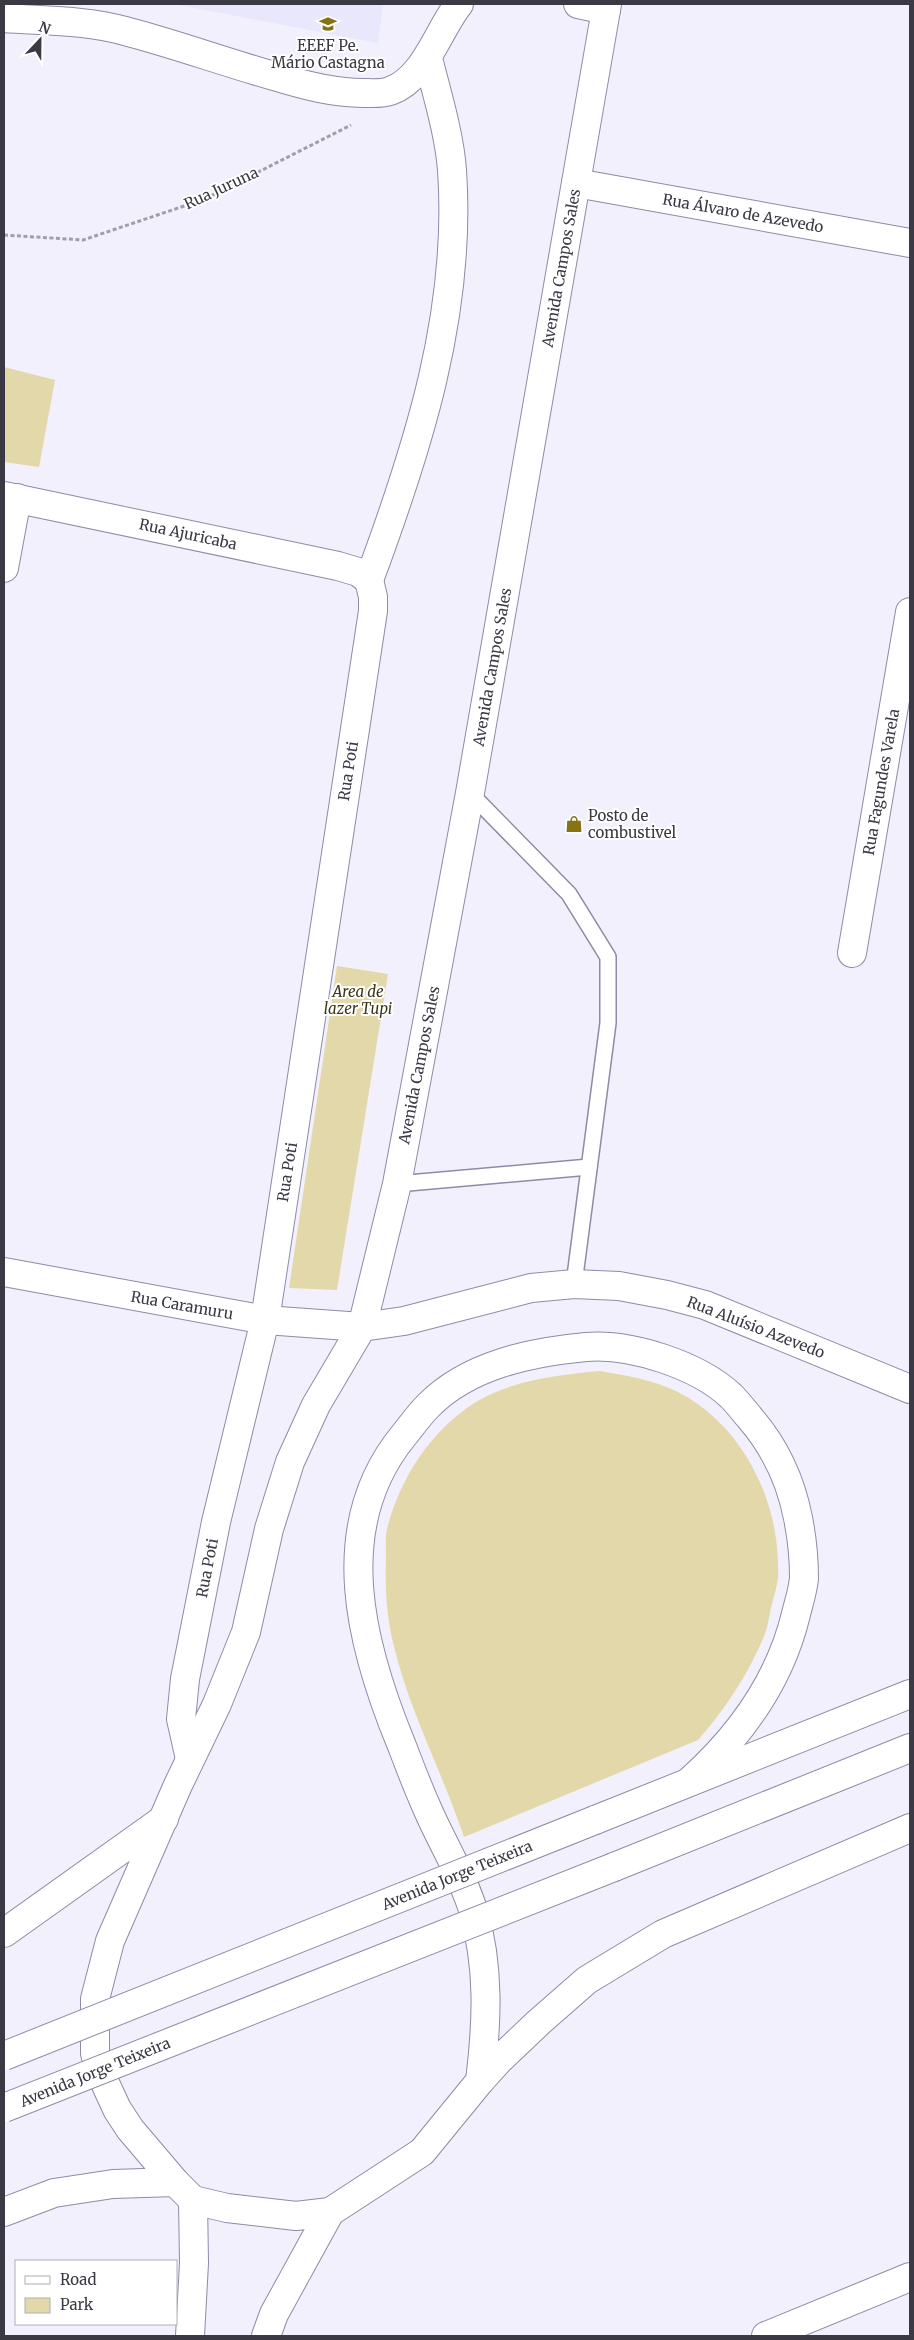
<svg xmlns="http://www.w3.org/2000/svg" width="914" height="2340" font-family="Merriweather,serif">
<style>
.built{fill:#e9e7fc}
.green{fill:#e2d8aa}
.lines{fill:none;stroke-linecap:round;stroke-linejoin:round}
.service-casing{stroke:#8e8ba6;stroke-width:18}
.minor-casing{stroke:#8e8ba6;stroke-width:30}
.tertiary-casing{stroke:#8e8ba6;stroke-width:30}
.secondary-casing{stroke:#8e8ba6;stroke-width:30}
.trunk-casing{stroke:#8e8ba6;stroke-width:30}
.path{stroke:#9f9ea9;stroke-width:3;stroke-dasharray:4 2.5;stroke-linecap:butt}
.service{stroke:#fff;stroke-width:15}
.minor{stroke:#fff;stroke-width:28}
.tertiary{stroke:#fff;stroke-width:28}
.secondary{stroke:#fff;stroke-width:28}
.trunk{stroke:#fff;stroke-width:28}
.trunk-bridge-casing{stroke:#8e8ba6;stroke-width:30;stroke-linecap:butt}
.trunk-bridge{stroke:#fff;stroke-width:28}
.labels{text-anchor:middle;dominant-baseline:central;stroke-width:4;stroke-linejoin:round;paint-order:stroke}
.poi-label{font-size:15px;fill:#3a3944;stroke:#fff}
.street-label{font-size:15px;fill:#3a3944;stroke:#fff}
.park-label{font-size:15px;font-style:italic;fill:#3c3517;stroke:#fff}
</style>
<rect width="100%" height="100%" fill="#f1f0fc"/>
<path class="built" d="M173,4H383L378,43Z"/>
<g class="green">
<path d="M4,367L55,380L39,467L4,462Z"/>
<path d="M337,966L388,974L337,1290L289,1288Z"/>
<path d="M600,1371C629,1376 661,1381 687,1397C748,1434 781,1507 778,1578C777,1588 773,1598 771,1608C769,1616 768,1626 765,1634C749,1673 726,1708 698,1740L464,1837C442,1771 407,1707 392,1638C386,1610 385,1584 386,1556C386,1547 385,1537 387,1529C400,1478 431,1430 476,1402C512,1380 559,1375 600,1371Z"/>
</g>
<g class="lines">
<g class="service-casing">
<g id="service">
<path d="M470,793L569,894L608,957V1023L574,1284"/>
<path d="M397,1184L589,1167"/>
</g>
</g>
<g class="minor-casing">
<g id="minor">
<path d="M578,4L606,10"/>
<path d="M4,18C44,21 86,20 125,31C175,44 224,62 274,76C303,85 333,93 363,93C371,93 382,94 390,91C425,79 438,30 459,4"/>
<path d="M576,183L910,243"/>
<path d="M4,496L338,566L358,572L369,580"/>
<path d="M4,568L17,498"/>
<path d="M369,580C418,448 462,312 452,170C449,132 437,95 428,58"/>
<path d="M852,953L910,612"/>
<path d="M4,1272L265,1320L362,1327"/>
<path d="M190,1759L181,1719L185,1679L216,1522L265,1320L373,611V597L369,580"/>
<path d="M766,2336L910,2277"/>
</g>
</g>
<g class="tertiary-casing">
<g id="tertiary">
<path d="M362,1327L397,1184L470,793L607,4"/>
<path d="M4,1933L164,1819"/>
<path d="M4,2212L54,2193L113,2184L175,2182"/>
<path d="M190,2336L194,2263L193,2200"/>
<path d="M266,2336L274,2314L330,2212"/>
</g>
</g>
<g class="secondary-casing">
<path id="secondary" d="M910,1389L705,1305L667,1295L619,1286L574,1284L531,1288L404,1321L362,1327L316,1405L290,1462L269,1529L246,1632L217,1704L178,1785L110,1941L95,1999V2053L99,2070L117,2109L130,2129L175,2182L193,2200L227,2208L296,2216L330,2212L422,2152L480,2081L500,2059L539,2022L587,1980L663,1934L910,1828"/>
</g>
<g class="trunk-casing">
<g id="trunk">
<path d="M595,1820L910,1694"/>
<path d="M614,1867L910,1748"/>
<path d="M480,2081C487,2023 490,1967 473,1910C462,1874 442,1843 427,1808C418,1788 410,1767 402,1746C361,1647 328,1527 404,1435C412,1425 419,1415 428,1406C468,1365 531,1352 586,1347C630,1343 698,1365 731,1396C738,1403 744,1411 750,1418C775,1447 791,1482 798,1518C802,1538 804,1557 804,1578C803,1590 799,1602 796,1614C780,1681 740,1736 690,1781"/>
</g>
</g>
<path class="path" d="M4,235L83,240L205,199L351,125"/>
<use href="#service" class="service"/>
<use href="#minor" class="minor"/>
<use href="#tertiary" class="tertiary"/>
<use href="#secondary" class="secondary"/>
<use href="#trunk" class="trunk"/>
<g class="trunk-bridge-casing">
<g id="trunk-bridge">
<path d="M4,2056L595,1820"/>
<path d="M4,2108L614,1867"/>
</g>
</g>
<use href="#trunk-bridge" class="trunk-bridge"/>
</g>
<defs>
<g id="school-bare" transform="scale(1.35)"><path d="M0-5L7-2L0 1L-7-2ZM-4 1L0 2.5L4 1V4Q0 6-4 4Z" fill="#857314" stroke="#fff" stroke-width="2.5" paint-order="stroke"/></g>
<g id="shop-bare" transform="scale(1.35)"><path d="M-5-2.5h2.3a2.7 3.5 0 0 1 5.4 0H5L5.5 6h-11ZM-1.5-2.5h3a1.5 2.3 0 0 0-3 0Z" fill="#857314" stroke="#fff" stroke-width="2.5" paint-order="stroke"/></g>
</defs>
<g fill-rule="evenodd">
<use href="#school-bare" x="328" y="24"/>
<use href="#shop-bare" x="574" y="824"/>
</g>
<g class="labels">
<g class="poi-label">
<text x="328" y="45">EEEF Pe.<tspan x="328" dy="17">Mário Castagna</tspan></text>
<text x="588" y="815" text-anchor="start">Posto de<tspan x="588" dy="17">combustivel</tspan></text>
</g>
<g class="street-label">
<text transform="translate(221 188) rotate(-25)">Rua Juruna</text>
<text transform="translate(743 213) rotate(10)">Rua Álvaro de Azevedo</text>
<text transform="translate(561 268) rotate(-80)">Avenida Campos Sales</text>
<text transform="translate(188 534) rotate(12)">Rua Ajuricaba</text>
<text transform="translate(492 667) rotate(-80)">Avenida Campos Sales</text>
<text transform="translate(348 771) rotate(-81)">Rua Poti</text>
<text transform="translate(881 782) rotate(-80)">Rua Fagundes Varela</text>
<text transform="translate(419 1065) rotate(-79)">Avenida Campos Sales</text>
<text transform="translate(287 1172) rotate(-81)">Rua Poti</text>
<text transform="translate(182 1305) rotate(10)">Rua Caramuru</text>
<text transform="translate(756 1327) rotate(21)">Rua Aluísio Azevedo</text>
<text transform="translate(207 1568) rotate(-79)">Rua Poti</text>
<text transform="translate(457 1875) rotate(-22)">Avenida Jorge Teixeira</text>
<text transform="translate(95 2072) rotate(-22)">Avenida Jorge Teixeira</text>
</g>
<g class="park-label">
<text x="358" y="991">Area de<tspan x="358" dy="17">lazer Tupi</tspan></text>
</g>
</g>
<rect width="914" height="2340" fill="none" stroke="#3a3944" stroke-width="10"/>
<rect x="15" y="2260" width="162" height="65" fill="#ffffff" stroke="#b0b0b4"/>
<rect x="25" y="2276" width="25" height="8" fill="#ffffff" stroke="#b0b0b4"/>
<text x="60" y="2285" font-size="15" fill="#3a3944">Road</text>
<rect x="25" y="2298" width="25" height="15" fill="#e2d8aa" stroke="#b0b0b4"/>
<text x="60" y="2310" font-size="15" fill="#3a3944">Park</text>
<g transform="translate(40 40) rotate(22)" stroke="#ffffff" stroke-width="4" paint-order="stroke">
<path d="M0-4L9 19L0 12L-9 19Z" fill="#3a3944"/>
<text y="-8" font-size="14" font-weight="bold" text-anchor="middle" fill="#3a3944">N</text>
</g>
</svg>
